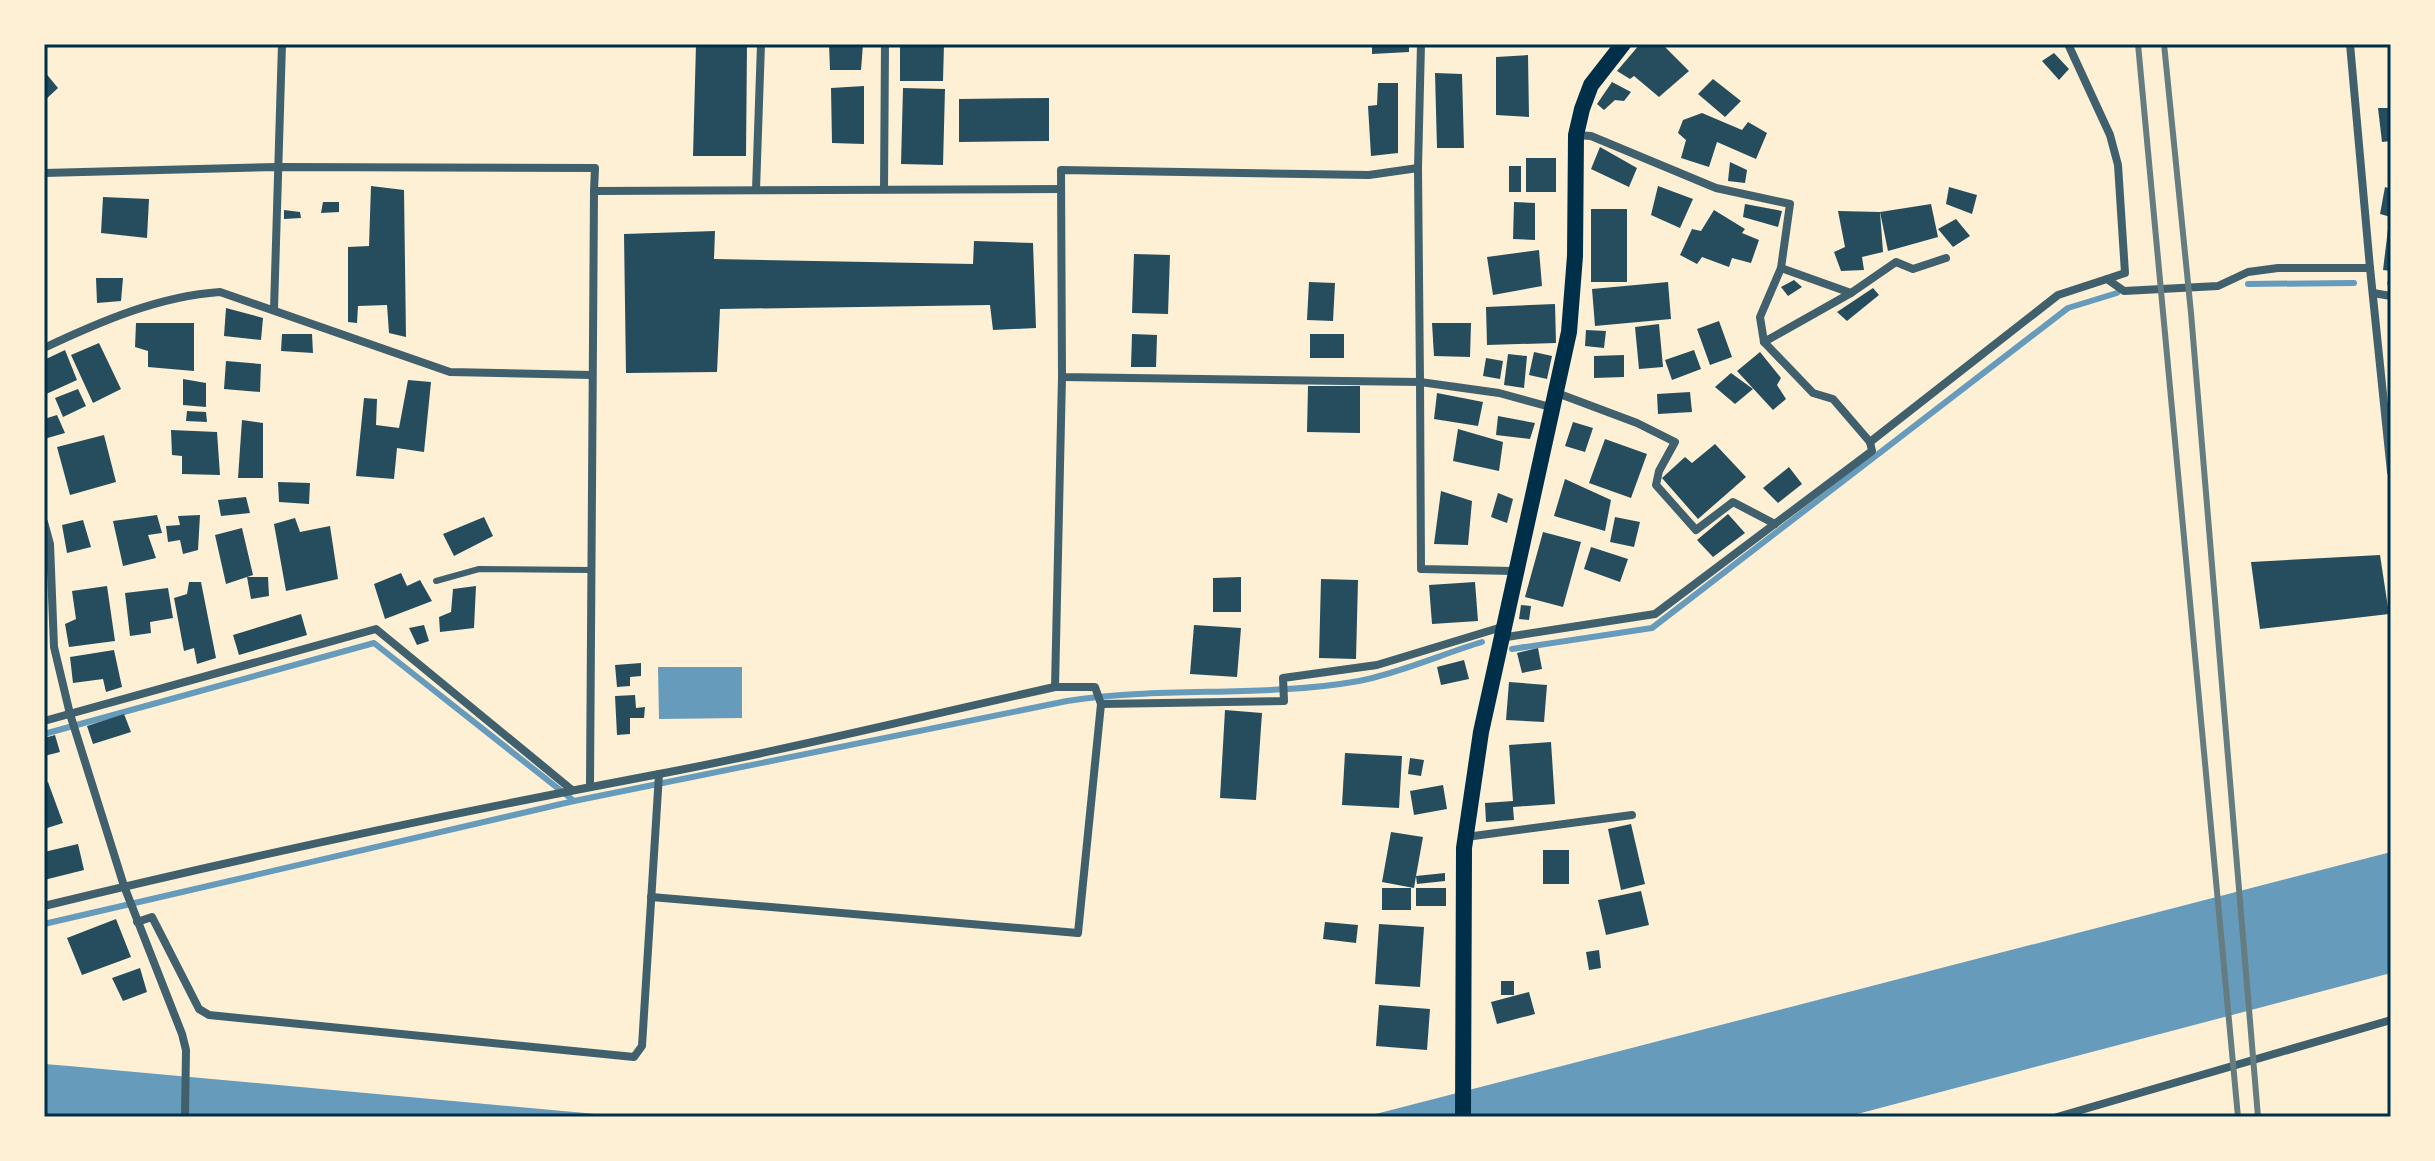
<svg xmlns="http://www.w3.org/2000/svg" width="2435" height="1161" font-family="Helvetica,sans-serif">
<style>
.water{fill:#669bbc}
.lines{fill:none;stroke-linecap:round;stroke-linejoin:round}
.stream{stroke:#669bbc;stroke-width:6}
.building{fill:#264d5e}
.service{stroke:#3f606c;stroke-width:6}
.minor{stroke:#3f606c;stroke-width:8}
.secondary{stroke:#003049;stroke-width:16}
.rail{stroke:#657d81;stroke-width:6}
.neatline{fill:none;stroke:#003049;stroke-width:3}
</style>
<rect width="100%" height="100%" fill="#fdf0d5"/>
<g class="water">
<path d="M658,667H742V718L659,719Z"/>
<path d="M2391,852V973L1846,1117H1364Z"/>
<path d="M44,1064L69,1066L629,1117H44Z"/>
</g>
<g class="lines">
<g class="stream">
<path d="M2390,283H2391"/>
<path d="M2248,284L2354,283"/>
<path d="M1512,649L1652,628L2068,308L2117,293"/>
<path d="M44,734L374,643L574,801"/>
<path d="M44,924L574,801L1067,701C1164,686 1263,698 1359,681C1400,673 1442,654 1482,642"/>
</g>
</g>
<g class="building">
<path d="M696,44H747L746,156H693Z"/>
<path d="M829,44H863L861,70H830Z"/>
<path d="M900,44H944L943,81H900Z"/>
<path d="M1372,44H1409V52L1372,54Z"/>
<path d="M1640,44H1662L1689,71L1659,97L1634,76L1630,79L1617,71Z"/>
<path d="M2054,53L2069,69L2059,80L2042,61Z"/>
<path d="M1528,55L1529,117L1496,115V57Z"/>
<path d="M44,71L58,88L44,101Z"/>
<path d="M1435,73L1462,74L1464,148H1437Z"/>
<path d="M1713,79L1741,101L1725,117L1698,94Z"/>
<path d="M1612,82L1631,92L1624,101L1615,100L1604,110L1597,104Z"/>
<path d="M1378,83H1398V153L1371,156L1368,106L1377,105Z"/>
<path d="M864,86V144L832,143L831,88Z"/>
<path d="M903,88L945,89L943,165L901,164Z"/>
<path d="M1049,98V141L959,142V99Z"/>
<path d="M2378,108H2391V141L2382,142Z"/>
<path d="M1702,113L1742,130L1748,122L1767,133L1756,159L1717,142L1709,167L1681,158L1686,140L1678,133L1683,120Z"/>
<path d="M1600,147L1637,168L1629,187L1591,169Z"/>
<rect x="1526" y="158" width="30" height="34"/>
<path d="M1730,162L1747,170L1745,183L1728,181Z"/>
<rect x="1509" y="166" width="12" height="26"/>
<path d="M371,186L404,190L406,337L389,333L387,305L358,306L357,323L348,322V247L369,246Z"/>
<path d="M1658,186L1693,199L1680,228L1651,215Z"/>
<path d="M1949,187L1977,195L1972,214L1946,204Z"/>
<path d="M2385,187L2391,189V217L2380,214Z"/>
<path d="M103,197L149,199L147,238L101,233Z"/>
<path d="M323,202H339V212L321,213Z"/>
<path d="M1514,202L1535,203V240L1513,239Z"/>
<path d="M1745,204L1782,211L1778,227L1743,217Z"/>
<path d="M1931,204L1938,237L1888,251L1880,212Z"/>
<rect x="1591" y="209" width="36" height="73"/>
<path d="M284,210L300,212L301,218L284,219Z"/>
<path d="M1714,210L1745,229L1742,233L1759,240L1751,263L1732,258L1729,267L1702,257L1697,264L1680,255L1692,229L1701,231Z"/>
<path d="M1838,211L1880,212L1883,252L1862,257L1864,270L1841,271L1834,252L1845,247Z"/>
<path d="M1956,219L1970,236L1953,247L1938,229Z"/>
<path d="M2388,229L2391,230V271L2383,270Z"/>
<path d="M715,231L714,259L973,264L974,241L1033,243L1036,328L993,330L990,305L720,309L717,372L626,373L624,234Z"/>
<path d="M1539,250L1542,286L1493,295L1487,257Z"/>
<path d="M1134,254L1170,255L1168,314L1132,313Z"/>
<path d="M96,278H123L121,301L97,303Z"/>
<path d="M1794,280L1802,287L1788,296L1781,287Z"/>
<path d="M1309,282L1335,283L1333,321L1307,320Z"/>
<path d="M1668,282L1671,319L1595,326L1592,289Z"/>
<path d="M1873,288L1879,295L1847,321L1837,312Z"/>
<path d="M1555,304L1556,343L1487,345L1486,307Z"/>
<path d="M226,308L263,318L261,340L224,336Z"/>
<path d="M1719,321L1732,357L1710,365L1697,329Z"/>
<path d="M136,323H194V371L148,367V351L135,347Z"/>
<path d="M1432,323H1471L1470,357L1434,356Z"/>
<path d="M1659,324L1663,367L1639,369L1635,327Z"/>
<path d="M1586,330L1606,331L1604,348L1585,346Z"/>
<path d="M282,334H312L313,353L281,351Z"/>
<path d="M1132,334L1157,335L1156,367H1131Z"/>
<rect x="1310" y="334" width="34" height="24"/>
<path d="M99,343L121,389L93,403L71,355Z"/>
<path d="M65,350L77,380L44,395V360Z"/>
<path d="M1694,350L1701,369L1672,380L1665,360Z"/>
<path d="M1534,352L1552,356L1547,379L1529,375Z"/>
<path d="M1760,352L1781,378L1777,385L1786,399L1773,410L1737,371Z"/>
<path d="M1508,354L1527,356L1524,388L1504,385Z"/>
<path d="M1624,355V377L1594,378V356Z"/>
<path d="M1486,358L1503,361L1500,379L1483,376Z"/>
<path d="M226,361L261,364L260,392L224,389Z"/>
<path d="M1731,373L1753,389L1735,404L1715,387Z"/>
<path d="M183,379L206,383V407L183,405Z"/>
<path d="M408,380L431,382L424,452L397,448L394,479L356,476L364,398L377,399L376,425L399,428Z"/>
<path d="M1308,386H1360V433L1307,432Z"/>
<path d="M78,389L86,406L63,417L55,398Z"/>
<path d="M1690,392L1692,412L1658,414L1657,394Z"/>
<path d="M1437,393L1483,402L1478,426L1434,419Z"/>
<path d="M187,411L206,412L207,422L186,421Z"/>
<path d="M57,415L65,433L44,439V419Z"/>
<path d="M1498,416L1535,423L1530,439L1496,435Z"/>
<path d="M242,420L263,423V478H238Z"/>
<path d="M1573,422L1593,428L1585,452L1565,446Z"/>
<path d="M1458,429L1503,442L1499,471L1453,461Z"/>
<path d="M171,430L217,432L220,475L182,474V456L172,455Z"/>
<path d="M104,435L116,482L70,495L57,447Z"/>
<path d="M1605,439L1647,454L1631,498L1589,483Z"/>
<path d="M1715,444L1746,477L1698,519L1662,478L1685,457L1692,463Z"/>
<path d="M1789,467L1802,484L1778,503L1763,488Z"/>
<path d="M1565,479L1611,500L1605,531L1554,516Z"/>
<path d="M278,482L310,483L309,504L279,502Z"/>
<path d="M1441,491L1472,501L1468,545L1434,544Z"/>
<path d="M1498,493L1513,499L1507,523L1491,517Z"/>
<path d="M246,497L250,513L221,516L218,500Z"/>
<path d="M1728,514L1745,533L1713,557L1697,540Z"/>
<path d="M157,515L162,533L148,535L156,558L123,566L113,521Z"/>
<path d="M200,515L198,550L183,554L180,540L168,542L166,526L180,525L178,516Z"/>
<path d="M484,517L493,536L454,556L443,534Z"/>
<path d="M1615,517L1640,522L1634,547L1610,542Z"/>
<path d="M295,518L300,532L330,526L338,579L286,591L274,524Z"/>
<path d="M83,520L91,547L67,553L62,525Z"/>
<path d="M242,528L253,575L226,584L215,535Z"/>
<path d="M1543,532L1581,542L1563,607L1525,597Z"/>
<path d="M1591,547L1628,559L1620,582L1584,569Z"/>
<path d="M2380,555L2389,614L2260,629L2251,562Z"/>
<path d="M401,573L407,586L420,580L432,601L385,619L374,584Z"/>
<path d="M247,577H268L269,596L251,599Z"/>
<path d="M1241,577V612H1213V578Z"/>
<path d="M1321,579L1358,580L1356,659L1319,658Z"/>
<path d="M189,582H201L216,658L197,664L194,648L184,651L174,598L187,594Z"/>
<path d="M1475,582L1478,621L1432,624L1429,585Z"/>
<path d="M107,586L115,641L69,647L65,624L76,619L72,591Z"/>
<path d="M476,586L474,628L440,632L439,617L451,612L453,589Z"/>
<path d="M168,588L173,618L150,622L151,633L130,636L125,593Z"/>
<path d="M1521,605L1531,606L1529,620L1519,619Z"/>
<path d="M301,614L307,635L239,655L233,635Z"/>
<path d="M424,625L429,641L417,645L409,628Z"/>
<path d="M1194,625L1241,628L1237,677L1190,674Z"/>
<path d="M1538,648L1542,669L1522,673L1517,653Z"/>
<path d="M114,650L122,687L106,692L103,679L73,683L70,657Z"/>
<path d="M1464,660L1469,679L1441,685L1437,667Z"/>
<path d="M641,663V676L630,677V686L617,687L615,665Z"/>
<path d="M1509,682L1547,685L1544,722L1506,720Z"/>
<path d="M635,695L636,708L645,707L644,718H630V734L617,735L615,696Z"/>
<path d="M1225,710L1262,713L1256,800L1220,798Z"/>
<path d="M124,714L131,732L93,744L87,726Z"/>
<path d="M55,735L60,752L44,756V738Z"/>
<path d="M1551,742L1555,804L1513,807L1514,820L1486,822L1485,803L1513,801L1509,745Z"/>
<path d="M1345,753L1402,756L1399,808L1342,805Z"/>
<path d="M1410,758L1424,760L1421,776L1408,774Z"/>
<path d="M48,782L63,823L44,829V783Z"/>
<path d="M1443,785L1447,809L1414,815L1410,791Z"/>
<path d="M1631,824L1645,884L1621,890L1608,829Z"/>
<path d="M1391,832L1423,837L1416,876L1445,873V881L1417,884L1416,876L1414,888L1382,882Z"/>
<path d="M78,844L84,870L44,880V852Z"/>
<rect x="1543" y="850" width="26" height="34"/>
<rect x="1382" y="888" width="29" height="22"/>
<rect x="1416" y="888" width="30" height="18"/>
<path d="M1641,891L1649,925L1606,935L1598,900Z"/>
<path d="M116,919L131,957L82,975L67,938Z"/>
<path d="M1325,922L1358,925L1356,943L1323,939Z"/>
<path d="M1379,924L1424,927L1420,987L1375,984Z"/>
<path d="M1599,950L1601,968L1589,970L1586,952Z"/>
<path d="M140,968L147,992L123,1001L112,978Z"/>
<rect x="1501" y="981" width="13" height="14"/>
<path d="M1529,992L1535,1014L1497,1024L1491,1002Z"/>
<path d="M1379,1005L1430,1009L1427,1050L1376,1046Z"/>
</g>
<g class="lines">
<path class="service" d="M436,581L479,569L591,570"/>
<g class="minor">
<path d="M1421,44L1418,168L1420,382L1499,393L1554,408"/>
<path d="M2068,44L2110,135L2118,165L2125,273L2107,279"/>
<path d="M1576,135L1591,136L1716,188L1790,204L1781,268L1760,317L1764,342L1813,393L1833,399L1870,442L2058,295L2107,279L2124,291L2218,286L2248,272L2278,268H2370L2350,44"/>
<path d="M1418,168L1369,175L1061,170L1062,377L1420,382L1421,569L1513,571"/>
<path d="M44,173L278,167L595,168L594,191L1061,189"/>
<path d="M884,189L885,44"/>
<path d="M756,190L761,44"/>
<path d="M1781,268L1851,293L1896,262L1913,269L1946,258"/>
<path d="M2370,268L2391,472"/>
<path d="M2373,293L2391,296"/>
<path d="M274,309L282,44"/>
<path d="M1764,342L1851,293"/>
<path d="M44,348C99,322 159,296 220,292L450,372L591,375"/>
<path d="M1557,393L1637,423L1675,442L1659,471L1656,485L1696,530L1733,502L1775,524"/>
<path d="M44,522L50,544L54,647L70,714L124,886L182,1034L186,1050L185,1117"/>
<path d="M1500,638L1655,614L1872,451L1870,442"/>
<path d="M1055,687H1095L1101,704L1284,701L1283,678L1377,665L1502,627"/>
<path d="M44,721L376,629L572,790"/>
<path d="M590,785L594,191"/>
<path d="M1466,837L1632,815"/>
<path d="M651,897L1078,933L1101,704"/>
<path d="M44,906C248,856 453,813 659,774C792,749 923,716 1055,687L1062,377"/>
<path d="M137,922L152,917L199,1009L209,1015L634,1057L642,1046L659,774"/>
<path d="M2057,1117L2391,1020"/>
</g>
<path class="secondary" d="M1463,1117L1464,848L1481,732L1569,332L1575,256L1576,135L1582,109L1591,85L1623,44"/>
<g class="rail">
<path d="M2138,44L2238,1117"/>
<path d="M2164,44L2191,313L2258,1117"/>
</g>
</g>
<rect width="2435" height="1161" fill="none" stroke="#fdf0d5" stroke-width="92"/>
<rect x="46" y="46" width="2343" height="1069" class="neatline"/>
</svg>
